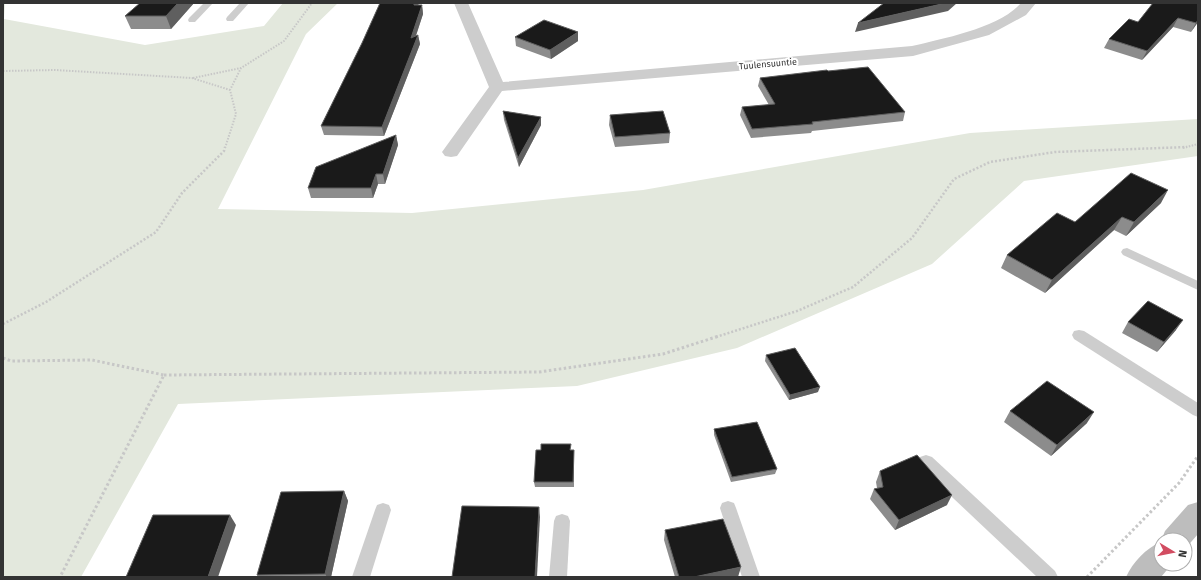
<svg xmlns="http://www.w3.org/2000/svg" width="1201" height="580" font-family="'Fira Sans',sans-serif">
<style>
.green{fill:#e3e8dd}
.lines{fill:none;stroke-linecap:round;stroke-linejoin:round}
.path-far2{stroke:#c7c7c7;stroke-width:2;stroke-dasharray:1.5 1.5;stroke-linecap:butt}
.path-far1{stroke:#c7c7c7;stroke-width:2.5;stroke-dasharray:2 2;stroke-linecap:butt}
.path{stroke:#c7c7c7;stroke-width:3;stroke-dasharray:2.5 2.5;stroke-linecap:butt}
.service{fill:#cdcdcd;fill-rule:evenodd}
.minor{fill:#cdcdcd;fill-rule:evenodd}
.secondary{fill:#bdbdbd;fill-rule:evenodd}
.wall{fill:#8c8c8c}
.shaded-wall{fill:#5f5f5f}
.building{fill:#1a1a1a;stroke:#5f5f5f}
.labels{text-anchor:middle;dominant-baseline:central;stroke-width:4;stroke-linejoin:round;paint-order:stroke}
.far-street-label{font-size:9px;fill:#333;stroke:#fff}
</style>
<rect width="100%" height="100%" fill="#fff"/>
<path class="green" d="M3,3H5L4,19L145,45L264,26L283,3H338L306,34L218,209L412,213L643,190L970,133L1198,119V156L1024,181L932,264L737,348L577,386L178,404L81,577H3Z"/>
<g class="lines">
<g class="path-far2">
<path d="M3,71L55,70L192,78L230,90"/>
<path d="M193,78L241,68"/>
<path d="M225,148L236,114L230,90L241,68L284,41L312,3"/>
<path d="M1183,148L1198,144"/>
</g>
<g class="path-far1">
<path d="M3,324L46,302L156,232L182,193L224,151L225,147"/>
<path d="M716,337L797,311L853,287L912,238L954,179L990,162L1055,152L1187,147"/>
</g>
<g class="path">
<path d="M3,358L11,361L92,360L164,375L60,577"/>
<path d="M164,375L539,372L663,354L719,336"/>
<path d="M1087,577L1179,483L1198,456"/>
</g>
<g class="service">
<path d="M204,3H213L195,22H189L188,20L189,18Z"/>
<path d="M240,3H249L233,21H227L226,19L227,17Z"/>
<path d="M1127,248L1198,281V290L1123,255L1121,252L1123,249Z"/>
<path d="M1079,330L1084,331L1198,403V417L1193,415L1074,339L1072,335L1074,331Z"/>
<path d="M926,455L932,457L1055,571L1058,577H1037L920,467L918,462L920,457Z"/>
<path d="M728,501L734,503L736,508L760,577H742L720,508L722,503Z"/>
<path d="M383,503L389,505L391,510L370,577H352L375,510L377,505Z"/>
<path d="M562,514L568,516L570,521L567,577H549L554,521L556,516Z"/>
</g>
<path class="minor" d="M454,3H468L503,82L912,46C944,38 999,28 1021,3H1036L1026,15L989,35L913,56L502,91L457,156L451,157L445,156L442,152L489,87Z"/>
<g class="secondary">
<path d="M1198,502V534L1185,549V540L1161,541L1165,531L1188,505Z"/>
<path d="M1161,542V564H1172L1161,577H1126C1133,562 1146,548 1161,542Z"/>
</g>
</g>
<g class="wall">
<path d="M140,3H194L171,29H131L125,16Z"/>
<path d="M380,3H419L418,5H422L423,14L416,36L418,35L420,44L384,136L324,135L321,126L362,43Z"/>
<path d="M1153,3L1198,22L1191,32L1173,27L1142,60L1104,48L1109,39L1138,22Z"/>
<path d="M515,37L578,41L551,59L516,46Z"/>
<path d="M828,71L905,112L903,121L812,131L811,133L751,138L740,115L742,107L769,105L758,86L760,78Z"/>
<path d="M503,111L541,117V125L519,167L504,120Z"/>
<path d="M610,115L670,133L669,143L615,147L609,125Z"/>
<path d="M396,135L398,145L385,184H378L373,198H311L308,188Z"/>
<path d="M1161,203L1126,236L1114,230L1045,293L1001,268L1007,255L1075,222Z"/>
<path d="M1128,322L1176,330L1157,352L1122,333Z"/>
<path d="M766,355L818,392L789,400L765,361Z"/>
<path d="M1010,411L1087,423L1051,456L1004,422Z"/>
<path d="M714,429L777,469L775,474L731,482L714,435Z"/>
<path d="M571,450H574V487H535L534,482Z"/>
<path d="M880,471L947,505L895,530L870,499L874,489L877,488L876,482Z"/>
<path d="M344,491L348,501L331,577H258L257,575Z"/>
<path d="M665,530L738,577H675L664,540Z"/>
</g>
<g class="shaded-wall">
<path d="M178,3H194L171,29L166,16Z"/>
<path d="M414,3H419L415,14L414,5Z"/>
<path d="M946,3H957L948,11L855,32L858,23Z"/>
<path d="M422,5L423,14L412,47L411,38Z"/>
<path d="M1178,18L1173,27L1142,60L1147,51Z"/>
<path d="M1198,20V22L1191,32L1196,23Z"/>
<path d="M578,32V41L551,59L550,50Z"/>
<path d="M418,35L420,44L384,136L382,127Z"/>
<path d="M541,117V125L519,167L518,158Z"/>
<path d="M396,135L398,145L385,184L383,174Z"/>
<path d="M376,174L378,184L373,198L371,188Z"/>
<path d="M1168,190L1161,203L1126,236L1134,222Z"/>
<path d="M1122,217L1114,230L1045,293L1052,280Z"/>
<path d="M1183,320L1176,330L1157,352L1164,342Z"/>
<path d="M820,387L818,392L789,400L790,395Z"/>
<path d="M1094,412L1087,423L1051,456L1057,445Z"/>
<path d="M344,491L348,501L331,577H327L325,574Z"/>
<path d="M952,495L947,505L895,530L899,520Z"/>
<path d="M539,507L540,517L537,577H535Z"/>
<path d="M230,515L236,525L218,577H208Z"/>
<path d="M741,567L738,577H694Z"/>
</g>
<g class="building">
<path d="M140,3H178L166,16H125Z"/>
<path d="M380,3H414V5H422L411,38L418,35L382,127L321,126L362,43Z"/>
<path d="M884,3H946L858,23Z"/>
<path d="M1153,3H1198V20L1196,23L1178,18L1147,51L1109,39L1129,19L1138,22Z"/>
<path d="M544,20L578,32L550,50L515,37Z"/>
<path d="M868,67L905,112L812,122L813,124L752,129L742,107L775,104L760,78L827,70L828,71Z"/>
<path d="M503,111L541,117L518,158Z"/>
<path d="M663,111L670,133L615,137L610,115Z"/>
<path d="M396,135L383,174H376L371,188H308L316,167Z"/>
<path d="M1131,173L1168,190L1134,222L1122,217L1052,280L1007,255L1057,213L1075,222Z"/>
<path d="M1148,301L1183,320L1164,342L1128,322Z"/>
<path d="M795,348L820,387L790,395L766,355Z"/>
<path d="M1047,381L1094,412L1057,445L1010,411Z"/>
<path d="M757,422L777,469L732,477L714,429Z"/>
<path d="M541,444H571L570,450H574L573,482H534L536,450H541Z"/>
<path d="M917,455L952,495L899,520L874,489L883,487L880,471Z"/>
<path d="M344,491L325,574L257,575L281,492Z"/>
<path d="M462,506L539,507L535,577H452Z"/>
<path d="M153,515H230L208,577H126Z"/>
<path d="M723,519L741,567L694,577H679L665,530Z"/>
</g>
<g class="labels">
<g class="far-street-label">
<text transform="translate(768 64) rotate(-5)">Tuulensuuntie</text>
</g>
</g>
<rect width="1201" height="580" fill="none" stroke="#333333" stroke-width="8"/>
<g transform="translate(1173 552) rotate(100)"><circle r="19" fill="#ffffff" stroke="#adadad"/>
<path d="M0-3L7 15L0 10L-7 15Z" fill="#d24c61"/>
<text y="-6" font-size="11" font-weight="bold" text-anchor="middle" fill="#333333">N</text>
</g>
</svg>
